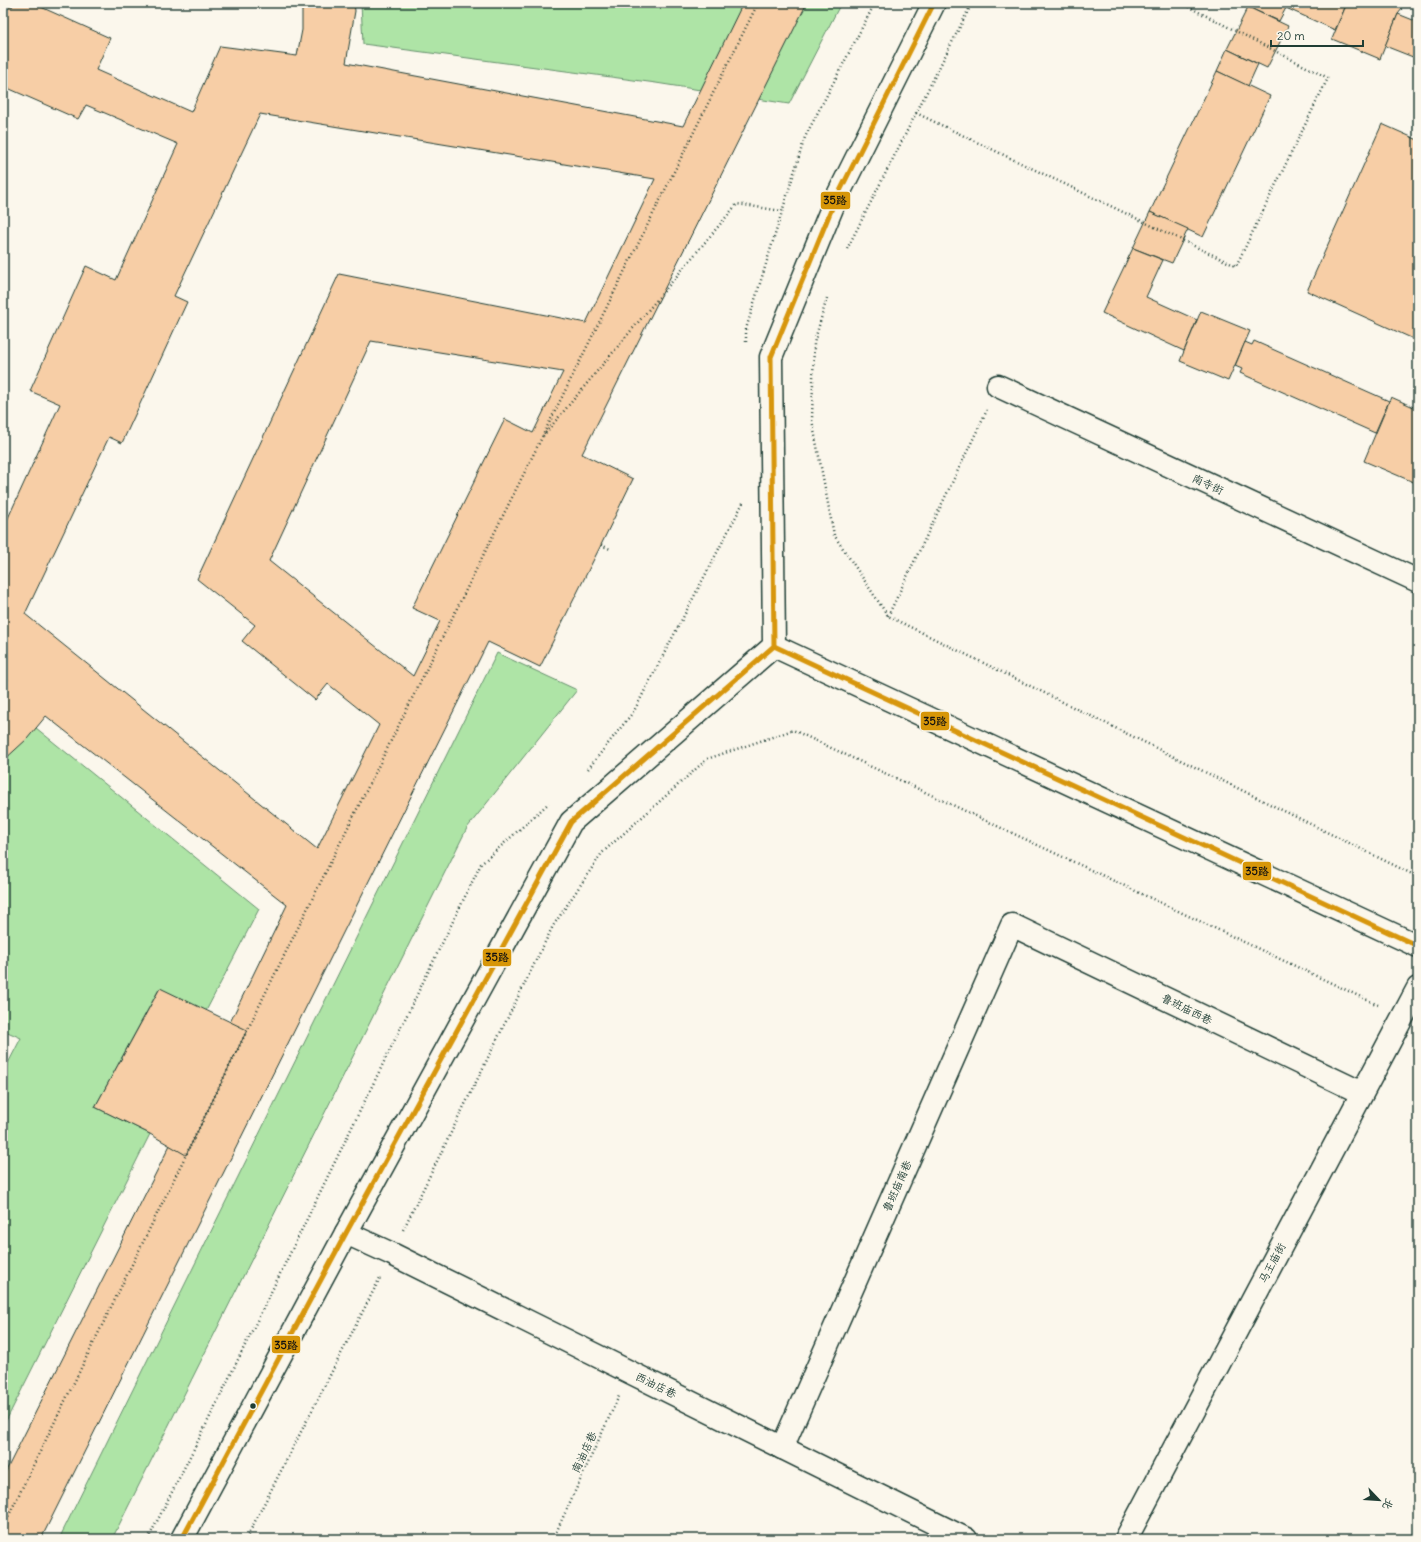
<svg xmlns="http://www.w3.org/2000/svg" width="1421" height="1542" font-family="Delius,'LXGW WenKai TC',sans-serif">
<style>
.green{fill:#aee4a6;stroke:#66906d}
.building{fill:#f7cea6;stroke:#1f3d34;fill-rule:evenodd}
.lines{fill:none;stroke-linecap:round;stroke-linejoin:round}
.minor-casing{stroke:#1f3d34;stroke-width:25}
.major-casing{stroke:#1f3d34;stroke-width:25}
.path{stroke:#1f3d34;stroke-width:2.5;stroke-dasharray:1 3;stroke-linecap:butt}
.minor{stroke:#fbf7ec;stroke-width:22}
.major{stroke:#fbf7ec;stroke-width:22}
.bus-1-casing{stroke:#fbf7ec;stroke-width:8}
.bus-1{stroke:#d79608;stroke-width:5}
.bus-dot{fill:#1f3d34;stroke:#fbf7ec;stroke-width:1.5}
.labels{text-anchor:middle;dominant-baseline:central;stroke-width:3;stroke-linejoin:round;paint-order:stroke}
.street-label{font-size:11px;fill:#1f3d34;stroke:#fbf7ec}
.line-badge{stroke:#fbf7ec;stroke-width:1.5}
.pale-badge-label{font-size:11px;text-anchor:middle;font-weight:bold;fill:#111}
</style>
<rect width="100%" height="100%" fill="#fbf7ec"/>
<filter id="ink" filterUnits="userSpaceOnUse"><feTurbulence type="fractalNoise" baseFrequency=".025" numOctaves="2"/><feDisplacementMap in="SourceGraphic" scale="8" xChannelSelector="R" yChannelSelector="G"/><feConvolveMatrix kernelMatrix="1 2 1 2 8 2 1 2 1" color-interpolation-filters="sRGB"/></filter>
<g filter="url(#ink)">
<g class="green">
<path d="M361,3H841L789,104L656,83L363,44Z"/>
<path d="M497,653L577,690L467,828L112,1539H59Z"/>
<path d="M25,719L259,909L206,1011L159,989L95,1107L150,1134L3,1427V1073L21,1038L3,1030V744Z"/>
</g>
<g class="building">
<path d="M13,3H32L110,38L96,70L191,112L220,46L297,56L302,30V3H354L355,11L346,63L683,126L743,3H807L582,454L633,479L601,545L540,667L488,642L41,1539H3V1477L175,1135L124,1110L168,1020L219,1045L287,905L46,716L27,739L3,761V686L8,679L3,675V529L60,404L30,391L86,266L116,280L178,144L86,105L78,119L3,86V4L12,7ZM260,114L655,179L586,323L339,274L197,579L255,625L242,641L278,670L315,700L328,684L379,725L317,849L25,614L109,437L122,443L187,302L174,296ZM371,341L563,372L533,433L505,419L412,608L440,621L413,676L269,561Z"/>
<path d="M1249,3H1347L1335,30L1286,8L1279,21L1248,7Z"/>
<path d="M1347,3H1388L1402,9L1398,14L1380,59L1332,39Z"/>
<path d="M1248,7L1288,26L1267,68L1227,49Z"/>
<path d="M1398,14L1418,22V59L1385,46Z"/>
<path d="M1227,49L1258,64L1248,86L1217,71Z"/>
<path d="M1217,71L1270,96L1203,237L1150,212Z"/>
<path d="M1382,124L1418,140V341L1307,291Z"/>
<path d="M1150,212L1188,229L1172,263L1133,248Z"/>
<path d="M1133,248L1163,260L1146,297L1197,320L1184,351L1102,313Z"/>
<path d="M1201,311L1250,331L1228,381L1180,361Z"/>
<path d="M1254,341L1389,401L1375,433L1240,373L1242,369L1235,366L1245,342L1252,345Z"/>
<path d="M1391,397L1418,409V484L1364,461Z"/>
<path d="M160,988L247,1030L186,1155L150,1134L95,1107Z"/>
</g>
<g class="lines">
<g class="minor-casing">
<g id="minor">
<path d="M998,386L1418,581"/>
<path d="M346,1233L392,1254L966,1539"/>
<path d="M782,1448L1012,925L1362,1093"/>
<path d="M1126,1539L1418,988"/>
</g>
</g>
<g class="major-casing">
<g id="major">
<path d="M774,646L1418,946"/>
<path d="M182,1539L346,1233L571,822L774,646L771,357L834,203L934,3"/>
</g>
</g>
<g class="path">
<path d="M916,113L1236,266L1328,78L1181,3"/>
<path d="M847,249L972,3"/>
<path d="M827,298L814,343L812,420L834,535L888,616L1418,877"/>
<path d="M746,342V329L805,137L875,3"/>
<path d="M543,436L737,204L782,211"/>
<path d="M601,545L610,549"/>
<path d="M888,616L987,410"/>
<path d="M588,769L634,711L744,501"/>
<path d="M403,1230L553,926L602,853L707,759L793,730L1378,1005"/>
<path d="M3,1527L267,990L758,3"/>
<path d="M148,1539L202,1433L481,864L549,803"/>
<path d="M246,1539L380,1278"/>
<path d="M553,1539L619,1396"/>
</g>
<use href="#minor" class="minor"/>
<use href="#major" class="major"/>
<g class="bus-1-casing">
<g id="bus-1">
<path d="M774,646L1418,946"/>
<path d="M182,1539L346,1233L571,822L774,646L771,357L834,203L934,3"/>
</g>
</g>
<use href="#bus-1" class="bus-1"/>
</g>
</g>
<circle class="bus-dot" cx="253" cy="1406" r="3.5"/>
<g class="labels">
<g class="street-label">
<text transform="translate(1208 484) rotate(25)">南寺街</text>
<text transform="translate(1187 1009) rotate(26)">鲁班庙西巷</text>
<text transform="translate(897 1186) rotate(-66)">鲁班庙南巷</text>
<text transform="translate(1272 1263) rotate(-62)">马王庙街</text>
<text transform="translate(656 1385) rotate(26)">西油店巷</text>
<text transform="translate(584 1452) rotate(-65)">南油店巷</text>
</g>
</g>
<g class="line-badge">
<rect x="820" y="191" width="31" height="19" rx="4" fill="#d79608"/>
<rect x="920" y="711" width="30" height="20" rx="4" fill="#d79608"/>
<rect x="1242" y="861" width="30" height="20" rx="4" fill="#d79608"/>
<rect x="482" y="948" width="30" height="19" rx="4" fill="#d79608"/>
<rect x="271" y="1335" width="30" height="19" rx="4" fill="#d79608"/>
</g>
<g class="pale-badge-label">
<text x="835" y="204">35路</text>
<text x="935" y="725">35路</text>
<text x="1257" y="875">35路</text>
<text x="497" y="961">35路</text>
<text x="286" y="1349">35路</text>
</g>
<rect width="1421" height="1542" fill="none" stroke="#fbf7ec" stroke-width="16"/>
<rect x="8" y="8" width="1405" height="1526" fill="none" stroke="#1f3d34" stroke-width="1.5" filter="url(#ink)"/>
<g transform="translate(1379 1500) rotate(115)" stroke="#fbf7ec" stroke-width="3" paint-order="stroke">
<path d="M0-3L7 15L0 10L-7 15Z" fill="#1f3d34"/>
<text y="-6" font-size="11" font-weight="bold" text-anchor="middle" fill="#1f3d34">北</text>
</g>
<path d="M1271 40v6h92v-6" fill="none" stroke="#1f3d34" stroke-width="2"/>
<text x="1277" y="40" font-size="12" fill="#1f3d34" stroke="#fbf7ec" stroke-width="3" paint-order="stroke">20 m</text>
</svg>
